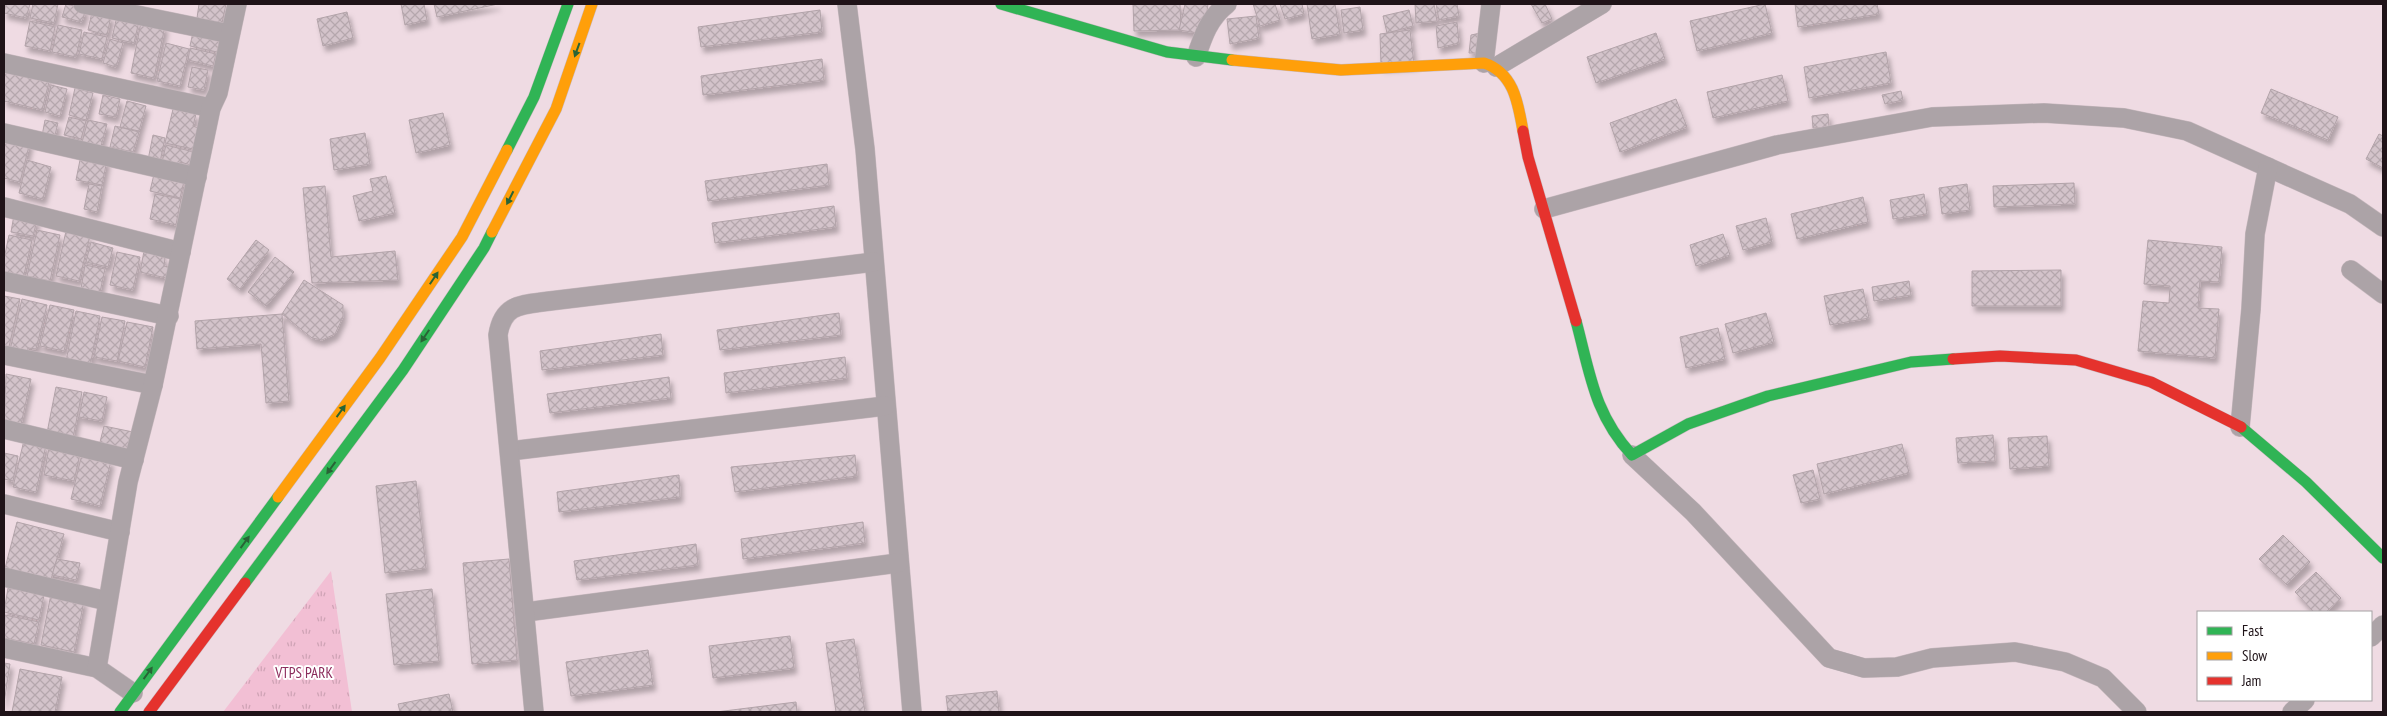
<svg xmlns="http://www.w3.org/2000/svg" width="2387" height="716" font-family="'PT Sans Narrow',sans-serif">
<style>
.park{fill:url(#park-tufts)}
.building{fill:url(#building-cross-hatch);stroke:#b2a3a9;filter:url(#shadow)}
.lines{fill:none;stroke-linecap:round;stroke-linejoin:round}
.street-casing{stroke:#c8b9bf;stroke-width:20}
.fast-casing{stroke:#c8b9bf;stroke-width:12}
.slow-casing{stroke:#c8b9bf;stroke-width:12}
.jam-casing{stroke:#c8b9bf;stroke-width:12}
.street{stroke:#aca3a7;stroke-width:19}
.fast{stroke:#30b455;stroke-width:11}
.slow{stroke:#ff9f0a;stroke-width:11}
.jam{stroke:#e5322d;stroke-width:11}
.oneway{fill:#286436}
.labels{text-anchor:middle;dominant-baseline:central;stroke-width:4;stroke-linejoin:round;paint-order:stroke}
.park-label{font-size:15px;fill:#8b2a5b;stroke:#fff}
</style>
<defs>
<pattern id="park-tufts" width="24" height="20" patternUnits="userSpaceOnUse" patternTransform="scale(1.25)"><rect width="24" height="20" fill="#f2bfd4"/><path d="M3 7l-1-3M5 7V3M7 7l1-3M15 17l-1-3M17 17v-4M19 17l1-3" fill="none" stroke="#cfa3b5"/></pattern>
<pattern id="building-cross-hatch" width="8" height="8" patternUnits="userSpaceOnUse" patternTransform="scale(1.25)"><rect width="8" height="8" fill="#d3c3ca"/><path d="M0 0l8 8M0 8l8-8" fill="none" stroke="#b5a7ad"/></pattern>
<filter id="shadow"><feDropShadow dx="3" dy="5.5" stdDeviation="2.5" flood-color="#0004"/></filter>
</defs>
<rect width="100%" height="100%" fill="#efdbe3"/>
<path class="park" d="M331,571L352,712H223Z"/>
<g class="building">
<path d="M6,4H30L26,18L4,13Z"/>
<path d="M33,4H58L54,23L30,18Z"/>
<path d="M66,4L86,9L82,22L62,17Z"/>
<path d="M199,4H226L222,23L197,18Z"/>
<path d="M401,4H424L427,20L405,25Z"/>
<path d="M434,4H498L437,17Z"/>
<path d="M1133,4H1180L1181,30L1134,31Z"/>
<path d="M1185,4H1208L1204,34L1179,30Z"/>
<path d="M1253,4H1275L1280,20L1260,26Z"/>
<path d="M1280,4H1302L1304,14L1285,19Z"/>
<path d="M1307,4H1335L1340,34L1312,39Z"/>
<path d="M1415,4H1434L1437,21L1416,23Z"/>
<path d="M1436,4H1457L1459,16L1439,20Z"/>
<path d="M1531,4H1545L1552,19L1542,23Z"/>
<path d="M1765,4L1772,33L1697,51L1690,21Z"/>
<path d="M1795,4H1877L1879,14L1798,27Z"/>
<path d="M1360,7L1363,30L1344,33L1341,10Z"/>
<path d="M820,10L822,32L701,47L698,27Z"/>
<path d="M1409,10L1413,26L1387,33L1383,16Z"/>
<path d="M92,12L111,16L107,35L88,30Z"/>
<path d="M347,12L353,38L323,46L317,19Z"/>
<path d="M117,16L139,21L134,43L112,38Z"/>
<path d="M1256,16L1259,38L1230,44L1227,19Z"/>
<path d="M30,21L55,27L50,51L25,46Z"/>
<path d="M141,22L165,26L154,78L131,73Z"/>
<path d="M1457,22L1459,43L1438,48L1436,26Z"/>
<path d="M58,25L82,30L76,57L52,52Z"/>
<path d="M1410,30L1414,64L1381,66L1380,34Z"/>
<path d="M84,32L107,37L102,59L79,54Z"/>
<path d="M193,32L220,39L217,52L190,46Z"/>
<path d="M1485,32L1482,53H1469L1471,35Z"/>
<path d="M1656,33L1665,59L1596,83L1587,57Z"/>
<path d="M110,39L123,43L116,67L103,63Z"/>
<path d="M166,43L189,49L180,86L157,81Z"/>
<path d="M190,48L216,54L213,66L188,60Z"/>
<path d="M1886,52L1891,83L1809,98L1804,67Z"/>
<path d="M822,59L824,80L703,95L701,76Z"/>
<path d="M4,66L50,78L42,110L4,101Z"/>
<path d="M192,67L208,70L204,90L188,87Z"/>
<path d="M1782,75L1788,101L1713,118L1707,92Z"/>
<path d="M51,85L67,89L60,116L45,112Z"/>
<path d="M75,88L93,93L86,120L69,115Z"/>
<path d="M2271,89L2338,117L2328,140L2261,113Z"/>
<path d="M1901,91L1903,100L1885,104L1882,95Z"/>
<path d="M103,95L120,99L116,117L99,114Z"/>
<path d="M1676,99L1687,127L1620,152L1610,123Z"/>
<path d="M127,101L146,106L139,131L120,127Z"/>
<path d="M173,109L196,114L193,126L198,128L193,149L165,143Z"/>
<path d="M443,113L450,145L416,153L409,120Z"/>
<path d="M1828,114L1829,127L1813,128L1812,116Z"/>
<path d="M69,117L86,121L81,139L64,135Z"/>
<path d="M45,120L58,123L54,139L42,136Z"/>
<path d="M88,120L107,124L100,150L81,146Z"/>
<path d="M115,126L139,132L133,152L110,147Z"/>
<path d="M365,133L370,164L334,170L330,139Z"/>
<path d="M2379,134L2383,136V168L2366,159Z"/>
<path d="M153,135L165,138L160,162L148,160Z"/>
<path d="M4,136L30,142L20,182L4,178Z"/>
<path d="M166,145L194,152L191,165L180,162L179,166L162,162Z"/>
<path d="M81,155L107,160L102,185L76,180Z"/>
<path d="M27,160L51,167L43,199L19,193Z"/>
<path d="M827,164L829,185L708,201L705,181Z"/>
<path d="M155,170L185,177L180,198L150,191Z"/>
<path d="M386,176L395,213L359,221L353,196L373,191L370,179Z"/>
<path d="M2074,183L2075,204L1994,207L1993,186Z"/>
<path d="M89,184L102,186L97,212L84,209Z"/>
<path d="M1967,184L1970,210L1942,214L1939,188Z"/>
<path d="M325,186L331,257L395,251L398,280L312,283L303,188Z"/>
<path d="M155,194L181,199L176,225L150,219Z"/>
<path d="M1924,194L1927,214L1893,219L1890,200Z"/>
<path d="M1863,197L1868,222L1797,239L1791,214Z"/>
<path d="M834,206L836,227L715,243L712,223Z"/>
<path d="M14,215L37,220L33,236L11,232Z"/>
<path d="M1766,218L1772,242L1743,250L1736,226Z"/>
<path d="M37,230L60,235L50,281L27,276Z"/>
<path d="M66,231L90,236L79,281L56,276Z"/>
<path d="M1723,234L1730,255L1696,266L1690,245Z"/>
<path d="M9,235L32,240L23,279L4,275V259Z"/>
<path d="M256,240L269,250L240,289L227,279Z"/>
<path d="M2148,240L2222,247L2219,282L2200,281L2198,308L2219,309L2215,358L2138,351L2143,301L2169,303L2170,286L2144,284Z"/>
<path d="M91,242L113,248L108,267L86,262Z"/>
<path d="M145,246L163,250L161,257L165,258L164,266L169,267L166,278L140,272Z"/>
<path d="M117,252L140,257L133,290L110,285Z"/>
<path d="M275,257L294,272L266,306L248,292Z"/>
<path d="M85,265L105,269L99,297L80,294Z"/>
<path d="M2061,270V306H1972V271Z"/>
<path d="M304,280L343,305V317L335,334L322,340L312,338L282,314Z"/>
<path d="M1909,281L1911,295L1874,301L1872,287Z"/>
<path d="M1863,289L1869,318L1830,325L1824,296Z"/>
<path d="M4,296L20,299L8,351L4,350Z"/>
<path d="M22,299L47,305L36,349L28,348L27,354L10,350Z"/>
<path d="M50,305L74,310L64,351L40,346Z"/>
<path d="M76,311L100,316L90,366L66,361Z"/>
<path d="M839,313L841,335L720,350L717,330Z"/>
<path d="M1766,313L1774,342L1733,353L1725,324Z"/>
<path d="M282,314L289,401L266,403L261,344L197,349L195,321Z"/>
<path d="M102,317L125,321L117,361L94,357Z"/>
<path d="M127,322L153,327L145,367L118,361Z"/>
<path d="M1718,328L1725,359L1686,368L1680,337Z"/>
<path d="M661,334L663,355L542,370L540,351Z"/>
<path d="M845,357L847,378L726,393L724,373Z"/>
<path d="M6,374L31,379L20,429L4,426Z"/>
<path d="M669,377L671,398L550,413L547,394Z"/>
<path d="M56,387L82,392L72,443L46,438Z"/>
<path d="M84,392L107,397L102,421L79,417Z"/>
<path d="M104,426L133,432L127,456L98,450Z"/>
<path d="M1993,435L1995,461L1958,463L1956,438Z"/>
<path d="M2047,436L2049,466L2010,469L2008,438Z"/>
<path d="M24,440L46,445L36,492L13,487Z"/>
<path d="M1902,444L1909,473L1824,494L1817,464Z"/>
<path d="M49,447L80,454L74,481L44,475Z"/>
<path d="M4,453L18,456L13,481L4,479Z"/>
<path d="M82,454L111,461L100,506L71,499Z"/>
<path d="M855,455L857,476L735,492L731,467Z"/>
<path d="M1813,470L1820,499L1801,503L1793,475Z"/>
<path d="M679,475L680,497L559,512L557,492Z"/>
<path d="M416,481L426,568L385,573L376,486Z"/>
<path d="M17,522L64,534L50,583L4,572Z"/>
<path d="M863,522L865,543L743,559L741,539Z"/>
<path d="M2283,535L2310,562L2287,585L2259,559Z"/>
<path d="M696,544L698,565L577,580L574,561Z"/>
<path d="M57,559L80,563L76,580L52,575Z"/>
<path d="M509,559L517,660L472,664L463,563Z"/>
<path d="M2316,572L2341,598L2326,612H2314L2295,592Z"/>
<path d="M8,588L44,595L39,620L4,612Z"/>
<path d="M432,589L439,661L394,665L386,594Z"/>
<path d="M51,594L84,601L74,652L41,645Z"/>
<path d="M5,615L39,622L34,644L4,638Z"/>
<path d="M790,636L794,668L713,678L709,646Z"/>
<path d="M854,639L865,712H836L826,643Z"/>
<path d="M648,650L653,685L571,696L566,662Z"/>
<path d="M4,663L10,664L4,703Z"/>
<path d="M20,669L62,677L55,712H12Z"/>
<path d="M997,691L999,712H948L946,696Z"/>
<path d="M449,694L453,712H400L398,704Z"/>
<path d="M796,702L797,712H716Z"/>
</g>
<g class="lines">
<g class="street-casing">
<g id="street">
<path d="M83,4L230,34"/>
<path d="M847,4L865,149L912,712"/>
<path d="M1196,57C1203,36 1209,18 1227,4"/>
<path d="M4,63L211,108"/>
<path d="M1484,63L1491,4"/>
<path d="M1496,67L1602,4"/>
<path d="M4,133L197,177"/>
<path d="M4,207L181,252"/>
<path d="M1544,209L1777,145L1932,117L2044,113L2124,118L2187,131L2350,204L2383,227"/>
<path d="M2351,270L2383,294"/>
<path d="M4,281L169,316"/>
<path d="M4,355L153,385"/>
<path d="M2240,427L2251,309L2255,234L2268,167"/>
<path d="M4,429L134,460"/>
<path d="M510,451L885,406"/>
<path d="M1632,455L1693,512L1829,658L1864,668L1897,667L1932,658L2015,652L2065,662L2103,678L2137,712"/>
<path d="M4,504L120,532"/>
<path d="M4,577L107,601"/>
<path d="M526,612L898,563"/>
<path d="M2371,637L2383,625"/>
<path d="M4,648L97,668L133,693"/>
<path d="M97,668L128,482L153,385L211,108L218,93L237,4"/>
<path d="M534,712L498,335C503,303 522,305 550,301L874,262"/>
<path d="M2292,712L2305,700"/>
</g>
</g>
<g class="fast-casing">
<g id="fast">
<path d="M1001,4L1167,52L1232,60"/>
<path d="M507,150L534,97L568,4"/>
<path d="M1576,321C1590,373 1594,414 1632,455L1688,424L1768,396L1911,362L1953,359"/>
<path d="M2241,427L2306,482L2383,558"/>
<path d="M245,583L403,370L484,248L492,232"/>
<path d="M120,712L278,497"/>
</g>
</g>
<g class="slow-casing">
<g id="slow">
<path d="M1232,60L1341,70L1484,63C1514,73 1518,103 1523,131"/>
<path d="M492,232L556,109L592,4"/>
<path d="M278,497L380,358L462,237L507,150"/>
</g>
</g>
<g class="jam-casing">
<g id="jam">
<path d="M1523,131L1528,157L1576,321"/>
<path d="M1953,359L2000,356L2076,360L2151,382L2241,427"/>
<path d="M149,712L245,583"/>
</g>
</g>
<use href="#street" class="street"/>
<use href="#fast" class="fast"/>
<use href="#slow" class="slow"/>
<use href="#jam" class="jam"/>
</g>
<defs><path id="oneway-solid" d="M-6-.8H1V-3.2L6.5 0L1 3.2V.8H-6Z" transform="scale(1.25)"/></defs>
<g class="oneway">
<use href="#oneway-solid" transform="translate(577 50) rotate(110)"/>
<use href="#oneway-solid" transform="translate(510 198) rotate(117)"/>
<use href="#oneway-solid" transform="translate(434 278) rotate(-56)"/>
<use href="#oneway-solid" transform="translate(425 336) rotate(124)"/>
<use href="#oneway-solid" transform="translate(341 411) rotate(-54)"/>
<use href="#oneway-solid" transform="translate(331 468) rotate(126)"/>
<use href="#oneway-solid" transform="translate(245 542) rotate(-54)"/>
<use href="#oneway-solid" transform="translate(148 673) rotate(-54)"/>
</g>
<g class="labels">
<g class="park-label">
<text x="304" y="672">VTPS PARK</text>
</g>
</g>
<rect width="2387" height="716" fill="none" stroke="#1f1318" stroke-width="10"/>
<rect x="2197" y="611" width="175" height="90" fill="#ffffff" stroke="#a5a1a3"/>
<rect x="2207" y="627" width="25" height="8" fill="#30b455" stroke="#a5a1a3"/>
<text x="2242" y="636" font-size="15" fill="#1f1318">Fast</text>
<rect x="2207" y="652" width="25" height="8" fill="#ff9f0a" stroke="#a5a1a3"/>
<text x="2242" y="661" font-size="15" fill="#1f1318">Slow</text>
<rect x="2207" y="677" width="25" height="8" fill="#e5322d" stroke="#a5a1a3"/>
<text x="2242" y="686" font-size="15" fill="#1f1318">Jam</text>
</svg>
